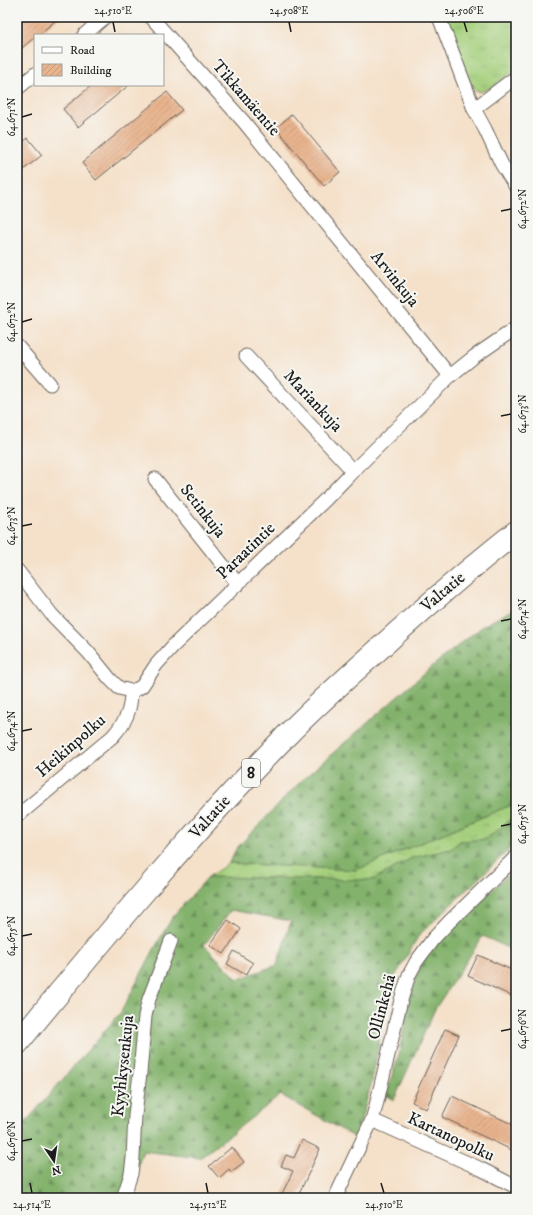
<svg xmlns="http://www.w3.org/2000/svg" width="533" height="1215" font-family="'IM FELL DW Pica',serif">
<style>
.grass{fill:url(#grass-tufts);stroke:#60764c}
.forest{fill:url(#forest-firs);stroke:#506744;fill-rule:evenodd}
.building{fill:url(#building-hatch)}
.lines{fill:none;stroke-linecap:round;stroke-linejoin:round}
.street-casing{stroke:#686159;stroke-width:15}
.highway-casing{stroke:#686159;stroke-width:24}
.street{stroke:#fff;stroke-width:13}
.highway{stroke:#fff;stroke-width:22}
.ticks{fill:none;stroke:#1c1c1c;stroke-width:1.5}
.labels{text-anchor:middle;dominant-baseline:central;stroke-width:4;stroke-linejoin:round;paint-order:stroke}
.shield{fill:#f6f6f2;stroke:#5d5d5c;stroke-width:1}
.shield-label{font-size:16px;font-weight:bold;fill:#1c1c1c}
.street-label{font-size:17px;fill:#1c1c1c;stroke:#f6f6f2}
.neatline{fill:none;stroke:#1c1c1c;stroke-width:1.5}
.ticks-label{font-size:10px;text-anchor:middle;fill:#1c1c1c}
</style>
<defs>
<pattern id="grass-tufts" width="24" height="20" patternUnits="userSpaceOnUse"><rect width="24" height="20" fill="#a4cf7c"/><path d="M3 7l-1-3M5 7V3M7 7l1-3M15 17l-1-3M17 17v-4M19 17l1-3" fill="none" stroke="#8db16b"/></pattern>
<pattern id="forest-firs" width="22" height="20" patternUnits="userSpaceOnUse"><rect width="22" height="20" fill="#83b26c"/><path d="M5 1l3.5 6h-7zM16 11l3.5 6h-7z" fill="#6a9058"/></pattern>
<pattern id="building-hatch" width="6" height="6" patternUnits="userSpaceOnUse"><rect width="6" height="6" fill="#e8b48e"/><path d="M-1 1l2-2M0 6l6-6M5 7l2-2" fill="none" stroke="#c69a7a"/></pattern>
</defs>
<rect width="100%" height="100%" fill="#f6f6f2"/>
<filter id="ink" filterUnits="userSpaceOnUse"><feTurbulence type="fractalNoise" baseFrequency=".025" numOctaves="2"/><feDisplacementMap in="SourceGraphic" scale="8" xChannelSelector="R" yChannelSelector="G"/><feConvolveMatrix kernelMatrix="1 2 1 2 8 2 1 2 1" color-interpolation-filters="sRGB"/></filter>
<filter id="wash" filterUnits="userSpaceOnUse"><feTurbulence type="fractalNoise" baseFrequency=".012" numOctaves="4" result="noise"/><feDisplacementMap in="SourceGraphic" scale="16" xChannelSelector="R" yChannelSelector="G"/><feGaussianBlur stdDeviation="0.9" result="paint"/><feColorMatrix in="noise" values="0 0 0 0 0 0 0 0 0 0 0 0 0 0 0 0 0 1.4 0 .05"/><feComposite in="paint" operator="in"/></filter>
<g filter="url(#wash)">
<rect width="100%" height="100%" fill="#f5e1ca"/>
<g class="grass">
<path d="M443,17H516V69L491,88L480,92L473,88Z"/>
<path d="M516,803V816L486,839L460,841L451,849L412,858L373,880L208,877L229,863L356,870Z"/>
</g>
<g class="forest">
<path d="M516,608V803L356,870L229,863L236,849L302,780L435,664L483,626Z"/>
<path d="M516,816V843L419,935L389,987L372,1081L356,1138L281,1095L200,1158L143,1151L130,1188L121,1198H17V1132L121,1012L159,940L174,915L208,877L373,880L412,858L451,849L460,841L486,839ZM231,910L291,921L277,965L238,979L204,945Z"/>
<path d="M516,867V952L483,936L435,1009L394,1100L386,1095L398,1058L412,984L426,956L457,923Z"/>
</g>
<g id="blocks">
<g class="building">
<path d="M28,17H60L38,35H35V37L17,52V26Z"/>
<path d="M92,85H129L78,127L63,109Z"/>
<path d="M167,92L182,110L96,180L82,163Z"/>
<path d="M292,114L340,172L324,186L276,128Z"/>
<path d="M28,138L42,155L17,175V147Z"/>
<path d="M228,920L241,929L224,954L210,945Z"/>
<path d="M234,951L253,963L246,975L227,964Z"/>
<path d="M478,955L516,972V998L468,976Z"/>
<path d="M445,1029L459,1035L426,1109L412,1102Z"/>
<path d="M452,1096L516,1126V1152L442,1117Z"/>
<path d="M302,1140L320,1149L297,1198H280L293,1171L281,1166L286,1155L294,1158Z"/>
<path d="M232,1147L244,1162L231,1172L229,1169L219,1178L209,1166Z"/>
</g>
</g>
</g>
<g filter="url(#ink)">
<use href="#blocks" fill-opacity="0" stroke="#686159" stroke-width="1"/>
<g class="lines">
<g class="street-casing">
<g id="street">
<path d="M151,17L244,122L450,376"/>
<path d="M439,17L474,109L485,129L502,165L516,187"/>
<path d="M84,35L105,17"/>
<path d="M17,89L35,74"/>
<path d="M474,109L516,77"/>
<path d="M17,346L50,384"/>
<path d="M246,356L353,471"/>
<path d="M155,479L238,584"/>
<path d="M17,570L52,615L88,652L110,679L119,688L131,691L137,689L142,686L156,665L173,646L326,499L353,471L450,376L475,356L516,328"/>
<path d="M17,810L20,814L113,736C126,721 131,711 131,691"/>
<path d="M372,1120L481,1169L516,1187"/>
<path d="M123,1198L131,1174L133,1158L135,1115L140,1073L145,1016L149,999L171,941"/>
<path d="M335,1198L372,1120L376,1106L401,1000L409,975L416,962L433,939L450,921L516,857"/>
</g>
</g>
<g class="highway-casing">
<path id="highway" d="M17,1044C104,938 191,833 287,735C316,705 348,677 379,649C423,609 469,569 516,532"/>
</g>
<use href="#street" class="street"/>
<use href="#highway" class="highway"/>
</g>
</g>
<path class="ticks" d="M113,22L115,32M289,22L291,32M464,22L467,32M22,117L32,114M501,211L511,209M22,322L32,319M501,416L511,414M22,526L32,524M501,621L511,619M22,731L32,729M501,826L511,824M22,936L32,934M501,1031L511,1029M22,1141L32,1139M30,1183L32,1193M206,1183L208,1193M381,1183L384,1193"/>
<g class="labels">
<rect class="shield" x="242" y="759" width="18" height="28" rx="3"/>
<g class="shield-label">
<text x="251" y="773">8</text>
</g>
<g class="street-label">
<text transform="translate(246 98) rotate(49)">Tikkamäentie</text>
<text transform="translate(395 279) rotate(51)">Arvinkuja</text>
<text transform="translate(313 401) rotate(47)">Mariankuja</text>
<text transform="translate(203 511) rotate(52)">Setinkuja</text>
<text transform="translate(246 551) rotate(-44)">Paraatintie</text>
<text transform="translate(443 592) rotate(-40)">Valtatie</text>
<text transform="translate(71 746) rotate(-41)">Heikinpolku</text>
<text transform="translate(210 817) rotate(-48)">Valtatie</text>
<text transform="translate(382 1007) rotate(-75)">Ollinkehä</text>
<text transform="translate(123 1066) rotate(-84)">Kyyhkysenkuja</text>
<text transform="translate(451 1137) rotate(25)">Kartanopolku</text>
</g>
</g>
<rect width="533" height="1215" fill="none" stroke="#f6f6f2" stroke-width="44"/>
<rect x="34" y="34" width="130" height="52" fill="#f6f6f2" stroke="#9f9f9c"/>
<rect x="42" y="47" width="20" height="6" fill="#ffffff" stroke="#9f9f9c"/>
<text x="70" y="54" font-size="12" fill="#1c1c1c">Road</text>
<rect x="42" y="64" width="20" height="12" fill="url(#building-hatch)" stroke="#9f9f9c"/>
<text x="70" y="74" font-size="12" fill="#1c1c1c">Building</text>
<g transform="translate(54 1161) rotate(167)" stroke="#f6f6f2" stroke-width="3" paint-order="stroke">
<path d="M0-3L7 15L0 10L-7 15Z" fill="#1c1c1c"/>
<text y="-6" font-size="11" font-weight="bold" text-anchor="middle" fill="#1c1c1c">N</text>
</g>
<rect x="22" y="22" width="489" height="1171" class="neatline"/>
<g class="ticks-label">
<text x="113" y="14">24.510°E</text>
<text x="289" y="14">24.508°E</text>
<text x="464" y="14">24.506°E</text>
<text transform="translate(11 117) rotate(-90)" y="4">64.671°N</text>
<text transform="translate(522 209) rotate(-90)" y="4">64.672°N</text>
<text transform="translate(11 322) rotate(-90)" y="4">64.672°N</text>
<text transform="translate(522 414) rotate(-90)" y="4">64.673°N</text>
<text transform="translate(11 526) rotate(-90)" y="4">64.673°N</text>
<text transform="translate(522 619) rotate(-90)" y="4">64.674°N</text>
<text transform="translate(11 731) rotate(-90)" y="4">64.674°N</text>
<text transform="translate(522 824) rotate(-90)" y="4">64.675°N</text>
<text transform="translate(11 936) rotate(-90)" y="4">64.675°N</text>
<text transform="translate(522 1029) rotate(-90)" y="4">64.676°N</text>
<text transform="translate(11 1141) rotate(-90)" y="4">64.676°N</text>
<text x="32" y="1208">24.514°E</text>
<text x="208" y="1208">24.512°E</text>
<text x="384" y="1208">24.510°E</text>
</g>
</svg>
